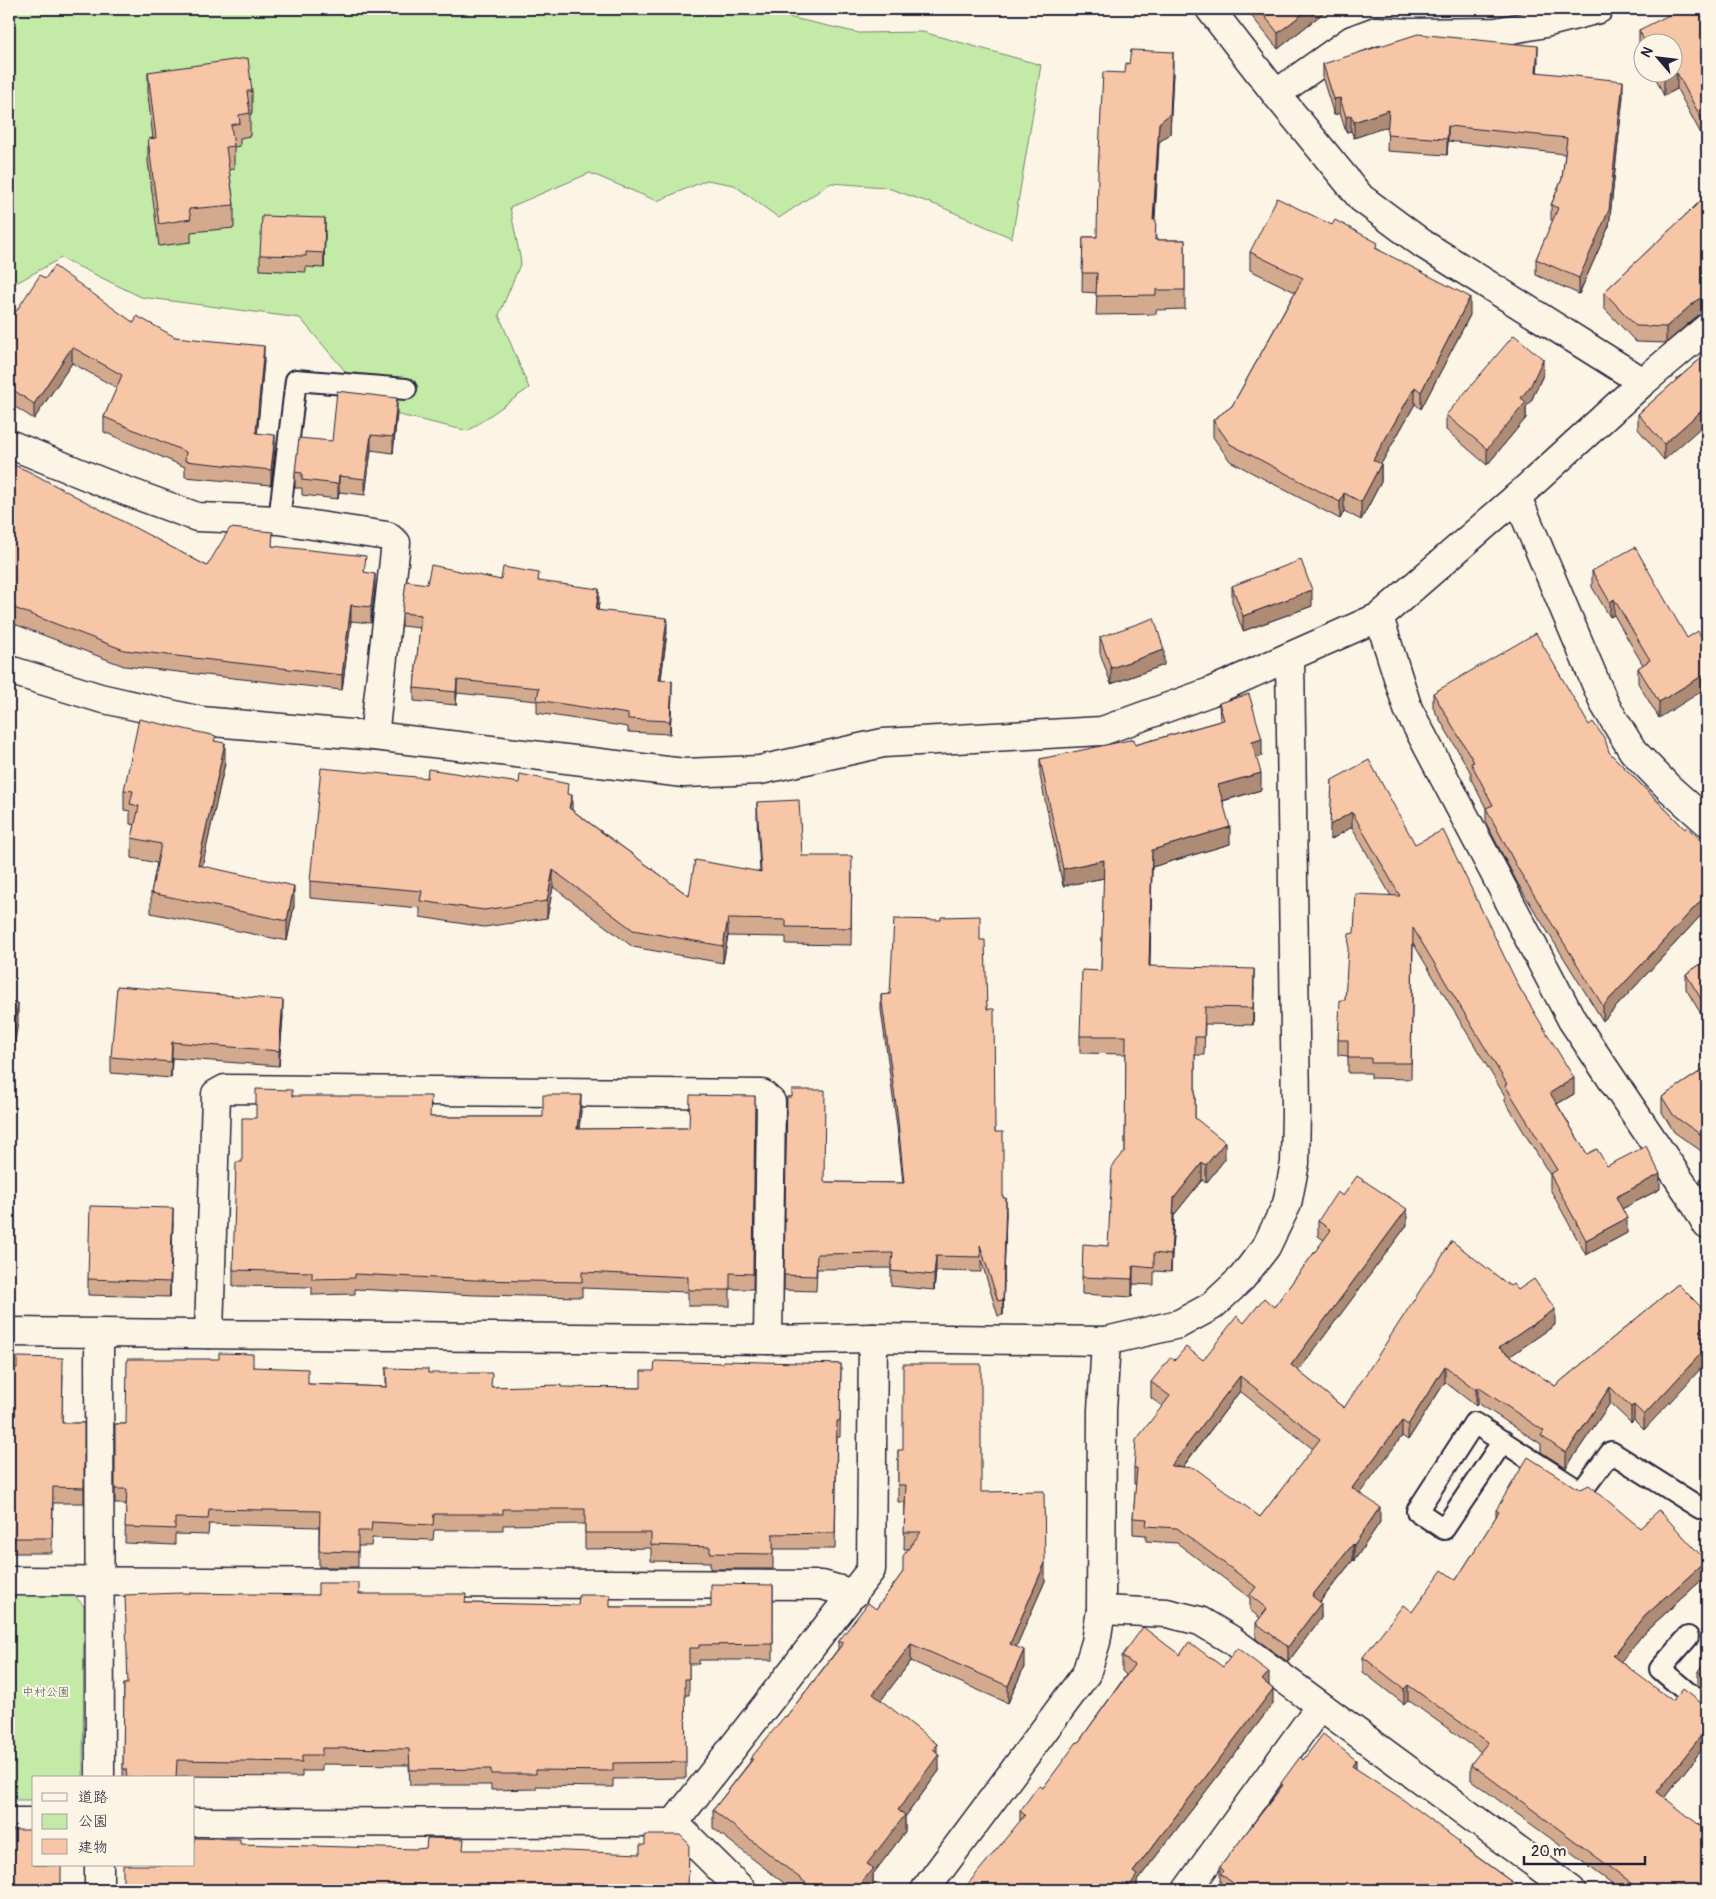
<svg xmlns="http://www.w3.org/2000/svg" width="1716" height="1899" font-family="Pangolin,'Klee One',sans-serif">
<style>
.green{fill:#c3eaa6;stroke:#728670}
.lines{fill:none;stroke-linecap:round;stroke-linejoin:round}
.lane-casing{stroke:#22223b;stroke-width:24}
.street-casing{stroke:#22223b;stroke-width:31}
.secondary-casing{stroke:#22223b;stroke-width:31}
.lane{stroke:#fcf5e5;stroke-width:20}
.street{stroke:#fcf5e5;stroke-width:28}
.secondary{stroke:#fcf5e5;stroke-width:28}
.wall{fill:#d4aa8f;stroke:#22223b;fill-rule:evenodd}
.shaded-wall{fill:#ad8b74;stroke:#22223b}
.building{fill:#f7c6a6;stroke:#22223b;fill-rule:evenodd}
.labels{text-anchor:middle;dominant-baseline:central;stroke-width:4;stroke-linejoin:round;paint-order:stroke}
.park-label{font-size:12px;fill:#4a5456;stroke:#fcf5e5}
</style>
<rect width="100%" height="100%" fill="#fcf5e5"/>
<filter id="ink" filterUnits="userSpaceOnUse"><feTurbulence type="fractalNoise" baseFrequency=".02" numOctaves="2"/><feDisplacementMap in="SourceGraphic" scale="10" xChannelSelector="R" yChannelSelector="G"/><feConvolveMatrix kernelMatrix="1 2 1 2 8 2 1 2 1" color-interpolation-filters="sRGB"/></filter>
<g filter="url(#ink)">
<g class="green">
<path d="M9,9H674L683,12L775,14L859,33L923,32L1041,65L1012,238L939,206L885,187L831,183L779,218L734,185L707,180L657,201L590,173L510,207L521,262L499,315L529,388L468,431L378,410L300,318L141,297L61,258L18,282H9Z"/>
<path d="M73,1594L84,1606L83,1778H34V1800H9V1595Z"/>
</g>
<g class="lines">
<g class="lane-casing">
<g id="lane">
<path d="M279,520L296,380L406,389"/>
<path d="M1503,1441L1444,1529L1417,1511L1474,1423L1581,1492L1611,1452L1700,1508"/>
<path d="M1688,1637L1660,1669L1707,1709"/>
</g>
</g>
<g class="street-casing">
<g id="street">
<path d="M1210,9L1276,94L1361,198L1423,244L1643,382"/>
<path d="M1276,94L1352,40L1376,31L1409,33L1496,32L1545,23L1599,9"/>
<path d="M9,444L104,483L197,517L279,520L387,536L396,543L374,736"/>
<path d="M1517,497L1605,705L1633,751L1669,788L1707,822"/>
<path d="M1379,617L1408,709L1572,1020L1693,1200L1707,1225"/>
<path d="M9,1332L768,1340L873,1338L1106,1341"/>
<path d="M99,1334L100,1778"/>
<path d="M209,1334L216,1094L225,1089L762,1094L771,1102L768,1340"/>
<path d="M9,1581L822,1585L854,1594"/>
<path d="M1101,1610L1167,1613L1200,1621L1230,1639L1571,1890"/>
<path d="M9,1822H34"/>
<path d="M194,1822L674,1823L742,1890"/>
<path d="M674,1823L871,1570L873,1338"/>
<path d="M99,1890V1865"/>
<path d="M1187,1890L1320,1706"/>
</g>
</g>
<g class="secondary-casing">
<g id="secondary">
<path d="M9,670L100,698L201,721L374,736L684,773L760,770L883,743L1102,731L1210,692L1379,617L1517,497L1643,382L1707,328"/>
<path d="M925,1890L1086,1674L1096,1642L1101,1610L1102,1410L1106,1341L1179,1324L1212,1306L1242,1278L1266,1247L1287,1204L1295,1163L1296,1110L1290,657"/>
</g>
</g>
<use href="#lane" class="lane"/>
<use href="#street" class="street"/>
<use href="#secondary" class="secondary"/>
</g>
<g class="wall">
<path d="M1246,9H1328L1278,49Z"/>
<path d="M1707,9V145L1677,89L1664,96L1653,72H1674V42H1644V55L1639,45V30Z"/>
<path d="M1538,61L1537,72L1623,96L1609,226L1579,294L1536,275V259L1553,221L1551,220V205L1562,179L1565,154L1448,141L1447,155L1387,151L1388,126L1354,138L1351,131L1346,132L1340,113L1334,115L1323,80V64Z"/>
<path d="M148,72L252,91V114H250V136L240,138V146L234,147V169L229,170L234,205V228L191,232V242L159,246L148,161V139L153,138L148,95Z"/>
<path d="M1173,72L1170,134L1159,142L1155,220L1156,240H1185V309L1156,310V314L1096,315L1097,293L1082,292L1083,237H1097L1125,73Z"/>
<path d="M1707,195V313H1704L1697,316L1666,343L1636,342L1604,308V292Z"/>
<path d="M325,234L324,268L306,267V272L260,270V255Z"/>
<path d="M1378,249L1470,315L1421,409L1415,404L1381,464V482L1361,520L1344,511L1340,519L1230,461L1213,437V420L1232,406L1295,292L1250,270V252Z"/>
<path d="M45,279L134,323L175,337L264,361L257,433L275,450L271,485L185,477V467L104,432V417L117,388L72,363L34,419L9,403V322Z"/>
<path d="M1707,353L1664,460L1638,429V414Z"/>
<path d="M1543,375L1531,401L1526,407V418L1487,465L1446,430V415Z"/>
<path d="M397,413L393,453L371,450L365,495L339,492L338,499L302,495V488H295V472L332,441Z"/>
<path d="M9,463L207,566L273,546L365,572L375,589L371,623L351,621L342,690L124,666L9,622Z"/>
<path d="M1592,571L1687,638L1659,718L1638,683V668L1643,665L1614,615L1610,617L1592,587Z"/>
<path d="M501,580L539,581L599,602L598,610L667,632L661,680L672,694L670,734L628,732V727L537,713V701L457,693L456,705L414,701V688L420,628L402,626V613L427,584Z"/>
<path d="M1232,586L1312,606L1243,631L1232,602Z"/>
<path d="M1100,637L1164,665L1111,684L1100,653Z"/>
<path d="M1433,693L1589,725L1609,752L1685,829L1707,846V909L1603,1021L1518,884L1486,823V808L1471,779V773L1433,708Z"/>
<path d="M1219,703L1262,756L1256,758L1261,790L1223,801L1230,844L1152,867L1150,966L1254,987L1253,1025L1205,1024L1204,1055H1195V1118L1225,1159L1206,1183L1202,1180L1174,1215L1171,1272L1154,1271V1285L1133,1284L1132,1297L1082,1294V1277L1108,1246L1125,1151L1126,1054L1080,1053V1036L1101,971L1104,878L1063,886L1040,776V759L1135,745L1220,721Z"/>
<path d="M216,741L225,763L202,866L294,906L287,941L151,913V893L157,863L132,858V838L135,825L130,824V811L124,810V790Z"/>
<path d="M1707,749V772L1703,768V753Z"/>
<path d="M1332,780L1415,844L1519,987L1574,1094L1557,1104L1587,1154L1607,1166L1660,1189L1622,1209L1627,1233L1586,1255L1550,1189V1175L1505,1101V1096L1413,943L1411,1079L1371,1078V1073H1348V1056L1338,1055V1040L1345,1000L1354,933L1391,896L1352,827L1330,840Z"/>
<path d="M568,794L572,810L689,896L760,872L757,819V802L802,856L852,873L851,945L786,944V937L728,936L723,963L633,947L553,887L547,918L484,927L420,917V908L310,898V881Z"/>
<path d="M980,940L987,1009L995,1132L1003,1198L1006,1213L1003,1315L998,1316L981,1260V1272L936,1271L934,1290L891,1286V1268L817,1269L816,1291L784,1290L787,1097H792L824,1182L903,1183L897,1127L881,1010V995L890,994Z"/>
<path d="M1707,960V1024L1686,989V974Z"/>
<path d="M283,1016L279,1066L172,1058L171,1078L111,1073V1057Z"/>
<path d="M1707,1067V1155L1674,1132L1662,1112V1097Z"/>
<path d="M292,1096L431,1117H543L581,1111L579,1129L689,1128L755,1096L753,1289H730V1306H688V1292L582,1288V1297L475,1295L355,1289V1294L312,1295V1287L233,1286V1270L242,1162L256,1118Z"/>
<path d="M1343,1196L1407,1225L1298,1371L1344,1408L1510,1286L1518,1290L1555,1325L1510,1356L1555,1386L1678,1284L1644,1430L1634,1420L1631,1423L1610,1403L1566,1468L1541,1452V1444L1478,1403L1476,1406L1445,1382L1408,1440L1402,1436L1359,1493L1380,1522L1354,1561L1353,1560L1320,1602L1321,1618L1288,1662L1256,1639V1623L1260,1618L1250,1610V1598L1177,1543L1146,1541V1535L1133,1534V1518L1136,1484H1134V1468L1162,1406L1151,1398V1382L1175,1360H1203L1244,1323L1274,1307L1324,1240L1318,1236V1221ZM1240,1391L1313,1449L1260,1517L1183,1467Z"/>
<path d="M173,1223L170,1297L88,1295V1279Z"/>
<path d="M219,1359L253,1367L308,1384L386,1387V1368L428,1373L492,1387L641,1388L654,1371L723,1363L841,1364L840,1437H837L835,1549H773V1569H710V1562L651,1561V1548L585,1549V1524L503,1525V1530H434L433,1540L372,1538L371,1546H358V1567H319V1527L209,1524L208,1535L175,1534V1545L125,1543L126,1504H115V1424H126Z"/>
<path d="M9,1368L63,1374L62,1423H84V1503H53L52,1553H12V1545H9Z"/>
<path d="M898,1450L981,1492L1045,1581L1016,1646L1024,1667L1008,1703L911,1661L881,1700L937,1753L939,1771L905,1817V1832L873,1874V1885L869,1890H793L713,1828V1810L750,1762V1759L786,1717L838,1649V1642L876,1609L903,1572L909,1549H904L905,1502H898Z"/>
<path d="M1575,1487L1640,1528L1706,1576L1645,1632L1620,1661L1707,1743L1664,1798L1707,1890H1621L1471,1780V1764L1481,1752L1408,1700L1404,1704L1363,1672V1657L1412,1612L1456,1580L1496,1517V1510Z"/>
<path d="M773,1585V1660H699V1664H689V1695H685L686,1778L613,1779V1787L536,1786V1789L491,1790V1785H410L409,1765L322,1764V1771H302V1777L177,1776V1778H123L124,1684H127L318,1595L359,1594L466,1603L610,1607H711Z"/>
<path d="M1180,1655L1223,1667L1269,1685L1273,1704L1137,1881V1890L1020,1821V1811L1043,1788L1078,1743L1126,1675L1122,1671V1656Z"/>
<path d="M1707,1660V1694L1698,1686V1671Z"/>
<path d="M1303,1760L1356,1769L1523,1890H1222L1221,1884L1220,1883V1867L1281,1788V1783Z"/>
</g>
<g class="shaded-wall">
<path d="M1309,9H1328L1278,49V33Z"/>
<path d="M1538,46V61L1536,87V72Z"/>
<path d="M1173,52V72L1170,134L1159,142L1153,240V220L1159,123Z"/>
<path d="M1677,73V89L1664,96V80Z"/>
<path d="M1623,81V96L1609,226L1579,294V278Z"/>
<path d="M1340,98V113L1334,115V99Z"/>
<path d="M1389,110V126L1354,138V122Z"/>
<path d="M1351,115V131L1346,132V117Z"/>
<path d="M1448,126V141L1447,155V139Z"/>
<path d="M325,218V234L324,268V253Z"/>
<path d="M1470,297V315L1421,409V392Z"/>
<path d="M1704,297V313L1697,316L1666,343V327L1697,300Z"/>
<path d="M264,346V361L256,448V433Z"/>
<path d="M72,347V363L34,419V404Z"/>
<path d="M1543,359V375L1531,401L1526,407V418L1487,465V449Z"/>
<path d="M1415,387V404L1373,478V460Z"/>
<path d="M397,398V413L393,453V437Z"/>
<path d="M1707,406V422L1664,460V444Z"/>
<path d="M275,435V450L271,485V470Z"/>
<path d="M371,435V450L365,495V479Z"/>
<path d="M1381,464V482L1361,520V502Z"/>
<path d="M339,476V492L338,499V484Z"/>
<path d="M1344,493V511L1340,519V502Z"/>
<path d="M375,574V589L371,623V607Z"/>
<path d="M599,589V602L596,623V610Z"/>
<path d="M1312,590V606L1243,631V616Z"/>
<path d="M1614,599V615L1610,617V602Z"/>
<path d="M351,605V621L342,690V675Z"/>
<path d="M667,618V632L659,693V680Z"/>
<path d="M1164,650V665L1111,684V668Z"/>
<path d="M1707,673V688L1659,718V702Z"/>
<path d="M457,680V693L456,705V692Z"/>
<path d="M672,681V694L670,734V721Z"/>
<path d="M1262,739V756L1252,759V742Z"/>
<path d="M225,743V763L198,886V865Z"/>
<path d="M1261,773V790L1218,802V785Z"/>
<path d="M572,795V812L569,808Z"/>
<path d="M1352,812V827L1330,840V825Z"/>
<path d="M1230,827V844L1152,867L1149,983L1152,850Z"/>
<path d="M1104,860V878L1063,886V869Z"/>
<path d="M553,870V887L547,918V901Z"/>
<path d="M294,886V906L287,941V921Z"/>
<path d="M1707,894V909L1603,1021V1006Z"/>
<path d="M728,919V936L723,963V946Z"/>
<path d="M1254,969V987L1253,1025V1008Z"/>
<path d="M283,1000V1016L279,1066V1051Z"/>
<path d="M18,1003V1023L9,1077V1057Z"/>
<path d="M172,1042V1058L171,1078V1062Z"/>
<path d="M1574,1078V1094L1550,1108V1093Z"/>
<path d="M581,1095V1111L577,1144V1129Z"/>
<path d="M1225,1142V1159L1206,1183V1165Z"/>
<path d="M1202,1163V1180L1174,1215L1171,1272V1255L1174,1198Z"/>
<path d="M1660,1174V1189L1616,1212V1197Z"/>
<path d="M1006,1198V1213L1003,1315V1300Z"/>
<path d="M173,1208V1223L170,1297V1282Z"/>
<path d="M1407,1209V1225L1291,1381V1365Z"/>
<path d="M1627,1218V1233L1586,1255V1240Z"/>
<path d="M936,1256V1271L934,1290V1275Z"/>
<path d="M1133,1266V1284L1132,1297V1279Z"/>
<path d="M1555,1309V1325L1499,1364V1348Z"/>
<path d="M1707,1323V1338L1699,1331Z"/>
<path d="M1707,1347V1362L1644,1430V1415Z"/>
<path d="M1445,1366V1382L1408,1440V1425Z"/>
<path d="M1240,1376V1391L1171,1482V1466Z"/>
<path d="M1478,1387V1403L1476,1406V1390Z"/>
<path d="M1610,1387V1403L1566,1468V1453Z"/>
<path d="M1634,1405V1420L1631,1423V1407Z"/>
<path d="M1402,1421V1436L1352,1504V1488Z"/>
<path d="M1380,1507V1522L1354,1561V1545Z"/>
<path d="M1353,1544V1560L1312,1611V1596Z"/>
<path d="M1706,1561V1576L1645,1632L1613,1671V1656L1645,1616Z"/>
<path d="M1045,1563V1581L1010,1661V1644Z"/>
<path d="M1321,1603V1618L1288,1662V1647Z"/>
<path d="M911,1644V1661L873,1711V1694Z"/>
<path d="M1024,1650V1667L1008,1703V1686Z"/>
<path d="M1269,1672V1687L1262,1680Z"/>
<path d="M1408,1685V1700L1404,1704V1689Z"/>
<path d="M1273,1689V1704L1137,1881V1890H1127L1133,1872Z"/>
<path d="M1707,1728V1743L1657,1807V1792Z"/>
<path d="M937,1744V1756L939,1754V1771L905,1817V1832L873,1874V1885L869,1890H856L867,1864L933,1749Z"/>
<path d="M1356,1760V1775L1352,1766Z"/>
</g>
<g class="building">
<path d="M1259,9H1309L1278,33Z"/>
<path d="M1681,9H1707V129L1677,73L1664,80L1661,72H1674V42H1645L1639,30Z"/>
<path d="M1418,34L1538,46L1536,72L1623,81L1609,210L1579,278L1536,259L1558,208L1551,205L1562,179L1567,138L1448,126L1447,139L1387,135L1389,110L1354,122L1351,115L1346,117L1340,98L1334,99L1323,64Z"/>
<path d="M1131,50L1173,52L1170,114L1159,123L1153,220H1156L1155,240H1185V290H1156V295L1096,296L1097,273H1082L1083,237H1097L1098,172L1103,72L1125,73L1126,63L1129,64Z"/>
<path d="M248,58L252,91H247L250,113L239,115L240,123L231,125L234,146L226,147L234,205L189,209L191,219L159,224L148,139L156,138L148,72Z"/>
<path d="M1707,195V297H1704L1697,300L1666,327L1636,326L1604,292Z"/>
<path d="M1277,198L1332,225L1335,220L1378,243L1375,248L1470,297L1421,392L1415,387L1373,460L1381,464L1361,502L1344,493L1340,502L1230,444L1213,420L1232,406L1303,278L1250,252Z"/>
<path d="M262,216L325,218L324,253L306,252V256L260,255Z"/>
<path d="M54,266L134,323L137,316L175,337L264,346L256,433L275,435L271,470L185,461L186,452L104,417L122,375L72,347L34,404L9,387V322L40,275L45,279Z"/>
<path d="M1514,335L1543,359L1531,385L1521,398L1526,402L1487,449L1446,415Z"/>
<path d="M1707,353V406L1664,444L1638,414Z"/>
<path d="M337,391L397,398L393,437L371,435L365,479L339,476L338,484L302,480V473L295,472L299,438L332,441Z"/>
<path d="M9,463L28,471L207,566L230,528L273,532L272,546L366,556L364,572L375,574L371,607L351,605L342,675L124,650L9,606Z"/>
<path d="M1635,547L1687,638L1698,631L1707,647V673L1659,702L1638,668L1650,660L1614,599L1610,602L1592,571Z"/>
<path d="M1301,560L1312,590L1243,616L1232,586Z"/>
<path d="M431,565L501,580L503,567L539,573L538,581L599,589L596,610L667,618L659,680L672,681L670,721L628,719V714L537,700L539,688L457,680L456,692L414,688L421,615L402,613L406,581L427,584Z"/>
<path d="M1154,618L1164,650L1111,668L1100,637Z"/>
<path d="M1536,633L1589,725L1593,722L1605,739L1609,752L1685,829L1687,827L1707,846V894L1603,1006L1518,869L1486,808L1493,805L1471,763L1474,762L1433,693Z"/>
<path d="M1249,694L1262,739L1252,742L1261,773L1218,785L1230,827L1152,850L1149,966L1254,969L1253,1008L1205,1007L1204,1037H1195V1118L1225,1142L1206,1165L1202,1163L1174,1198L1171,1255L1154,1253V1268L1133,1266L1132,1279L1082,1277L1083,1244L1108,1246L1112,1167L1125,1151L1126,1036H1080L1082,970L1101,971L1104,860L1063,869L1040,759L1134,739L1135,745L1224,720L1219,703Z"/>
<path d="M139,719L216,736L214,741L225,743L198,865L294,886L287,921L151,893L161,844L132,838L139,806L130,804L133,791L124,790Z"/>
<path d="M1707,749V758L1703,753Z"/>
<path d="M1369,760L1415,844L1443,830L1519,987L1574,1078L1550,1093L1587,1154L1597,1149L1607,1166L1646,1146L1660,1174L1616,1197L1627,1218L1586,1240L1550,1174L1557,1170L1505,1085L1507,1084L1413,928L1411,1063H1371V1058H1348V1040H1338L1340,1000H1345L1349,934L1354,933L1356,894L1400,896L1352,812L1330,825L1332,780Z"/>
<path d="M321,768L427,778L428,769L519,783L520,774L568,784L567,794L572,795L569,808L689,896L695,860L761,872L757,802L799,800L802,856H852L851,928L786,927V920L728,919L723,946L633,930L553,870L547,901L484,910L420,901L422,891L310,881Z"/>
<path d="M980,916V940H985L987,1009H994L995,1132H1003V1198H1006L1003,1300L998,1301L980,1245L981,1257L936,1256L934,1275L891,1271L893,1253L817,1254L816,1276L784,1275L787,1097H792V1090H825L824,1182L904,1183L897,1112L881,995L890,994L894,919L941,920V917Z"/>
<path d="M1707,960V1009L1686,974Z"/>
<path d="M117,986L283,1000L279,1051L172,1042L171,1062L111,1057Z"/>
<path d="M9,1002L18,1003L9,1057Z"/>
<path d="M1707,1067V1139L1674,1116L1662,1097Z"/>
<path d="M256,1089L292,1090V1096H431L430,1117H543V1095H581L577,1129L689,1128L690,1095L755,1096L753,1274L730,1273V1290H688V1277L582,1272V1282L475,1280L355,1274V1278L312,1279V1272L233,1270L236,1162H242V1118H256Z"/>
<path d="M1357,1176L1407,1209L1291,1365L1344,1408L1452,1241L1510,1286L1513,1284L1518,1290L1534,1279L1555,1309L1499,1348L1555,1386L1678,1284L1707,1313V1323L1699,1331L1707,1338V1347L1644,1415L1634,1405L1631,1407L1610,1387L1566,1453L1541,1436L1544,1431L1478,1387L1476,1390L1445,1366L1408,1425L1402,1421L1352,1488L1380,1507L1354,1545L1353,1544L1312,1596L1321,1603L1288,1647L1256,1623L1267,1609L1250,1595L1256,1587L1177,1528L1146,1526L1147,1519L1133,1518L1137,1468H1134L1136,1440L1170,1396L1151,1382L1171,1357L1175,1360L1186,1347L1203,1360L1237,1316L1244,1323L1264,1298L1274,1307L1331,1230L1318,1221L1337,1192L1343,1196ZM1240,1376L1320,1439L1260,1517L1195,1468L1171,1466Z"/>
<path d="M90,1206L173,1208L170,1282L88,1279Z"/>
<path d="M219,1353L253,1354V1367L308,1369V1384L387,1387L386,1368L428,1369V1373H492L491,1387L561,1385V1387L641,1388V1371H654L655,1361L723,1363V1361L841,1364L840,1421H837L835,1533L772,1534L773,1535V1554L710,1553V1547L651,1545V1533H585V1509H503V1514H434L433,1525L372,1522L371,1531H358V1552L319,1551L320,1511L209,1509L208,1519L175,1518V1529L125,1527L127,1489H115V1424H126L127,1359H219Z"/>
<path d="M17,1357L63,1358L62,1423H84V1488L53,1487L52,1538H12V1529H9V1368H17Z"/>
<path d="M903,1364H981V1492L1044,1491L1045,1563L1010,1644L1024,1650L1008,1686L911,1644L873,1694L937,1744L933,1749L939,1754L898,1810L905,1815L867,1864L873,1868L856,1890H815L713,1810L753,1759H750L785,1716L786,1717L844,1642H838L868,1603L876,1609L903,1572V1556L921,1532H904L906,1485H898V1450H903Z"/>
<path d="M1528,1457L1575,1487L1581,1489L1589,1485L1640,1528L1659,1510L1706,1561L1645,1616L1613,1656L1673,1701L1683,1689L1704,1705H1707V1728L1657,1792L1707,1831V1890H1641L1471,1764L1488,1742L1408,1685L1404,1689L1363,1657L1403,1605L1412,1612L1442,1570L1456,1580L1499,1512L1496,1510Z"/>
<path d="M318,1583H359V1594H466L465,1603L578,1605L579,1595H610V1607H711V1584L773,1585V1644L699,1645V1648H689V1679H685L686,1762L613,1763V1771L536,1770V1774H491V1769L410,1770L409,1749L322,1748V1755H302V1762L177,1760L176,1778H127L126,1769H123L124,1684H128L125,1595L181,1593L318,1595Z"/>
<path d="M1143,1627L1180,1655L1189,1642L1223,1667L1237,1648L1269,1672L1262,1680L1273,1689L1133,1872L1137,1875L1127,1890H963L1025,1815L1020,1811L1039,1785L1043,1788L1077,1742L1078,1743L1134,1665L1122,1656Z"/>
<path d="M1707,1660V1679L1698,1671Z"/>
<path d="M1323,1734L1356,1760L1352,1766L1401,1798L1460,1842L1459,1844L1523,1890H1236L1232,1887L1234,1884L1221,1874L1224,1871L1220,1867L1283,1785L1281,1783L1300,1757L1303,1760Z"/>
<path d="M9,1830H34V1865H61V1890H9Z"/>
<path d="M645,1835H680L689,1844L688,1890H123V1865H194V1838L240,1839V1844L417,1849L426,1848L427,1838L464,1839L463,1850H541L640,1854V1845H645Z"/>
</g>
</g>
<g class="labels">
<g class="park-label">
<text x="46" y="1692">中村公園</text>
</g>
</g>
<rect width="1716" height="1899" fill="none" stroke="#fcf5e5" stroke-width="30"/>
<rect x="15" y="15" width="1686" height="1869" fill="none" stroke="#22223b" stroke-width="2" filter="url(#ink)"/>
<rect x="32" y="1776" width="162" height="90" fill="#fcf5e5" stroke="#a5a1a1"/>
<rect x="42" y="1793" width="25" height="8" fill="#fcf5e5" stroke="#a5a1a1"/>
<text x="78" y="1802" font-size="15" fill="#22223b">道路</text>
<rect x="42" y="1814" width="25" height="15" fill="#c3eaa6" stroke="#a5a1a1"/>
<text x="78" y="1826" font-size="15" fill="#22223b">公園</text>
<rect x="42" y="1839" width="25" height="15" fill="#f7c6a6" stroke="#a5a1a1"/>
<text x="78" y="1852" font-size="15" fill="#22223b">建物</text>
<g transform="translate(1658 58) rotate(298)"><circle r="24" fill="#fcf5e5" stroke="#a5a1a1"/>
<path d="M0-4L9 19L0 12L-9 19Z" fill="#22223b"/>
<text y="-8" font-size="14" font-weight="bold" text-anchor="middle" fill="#22223b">N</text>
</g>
<path d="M1524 1856v8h121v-8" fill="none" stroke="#22223b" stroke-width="2.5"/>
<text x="1531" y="1856" font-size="15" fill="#22223b" stroke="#fcf5e5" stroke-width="4" paint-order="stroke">20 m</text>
</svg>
